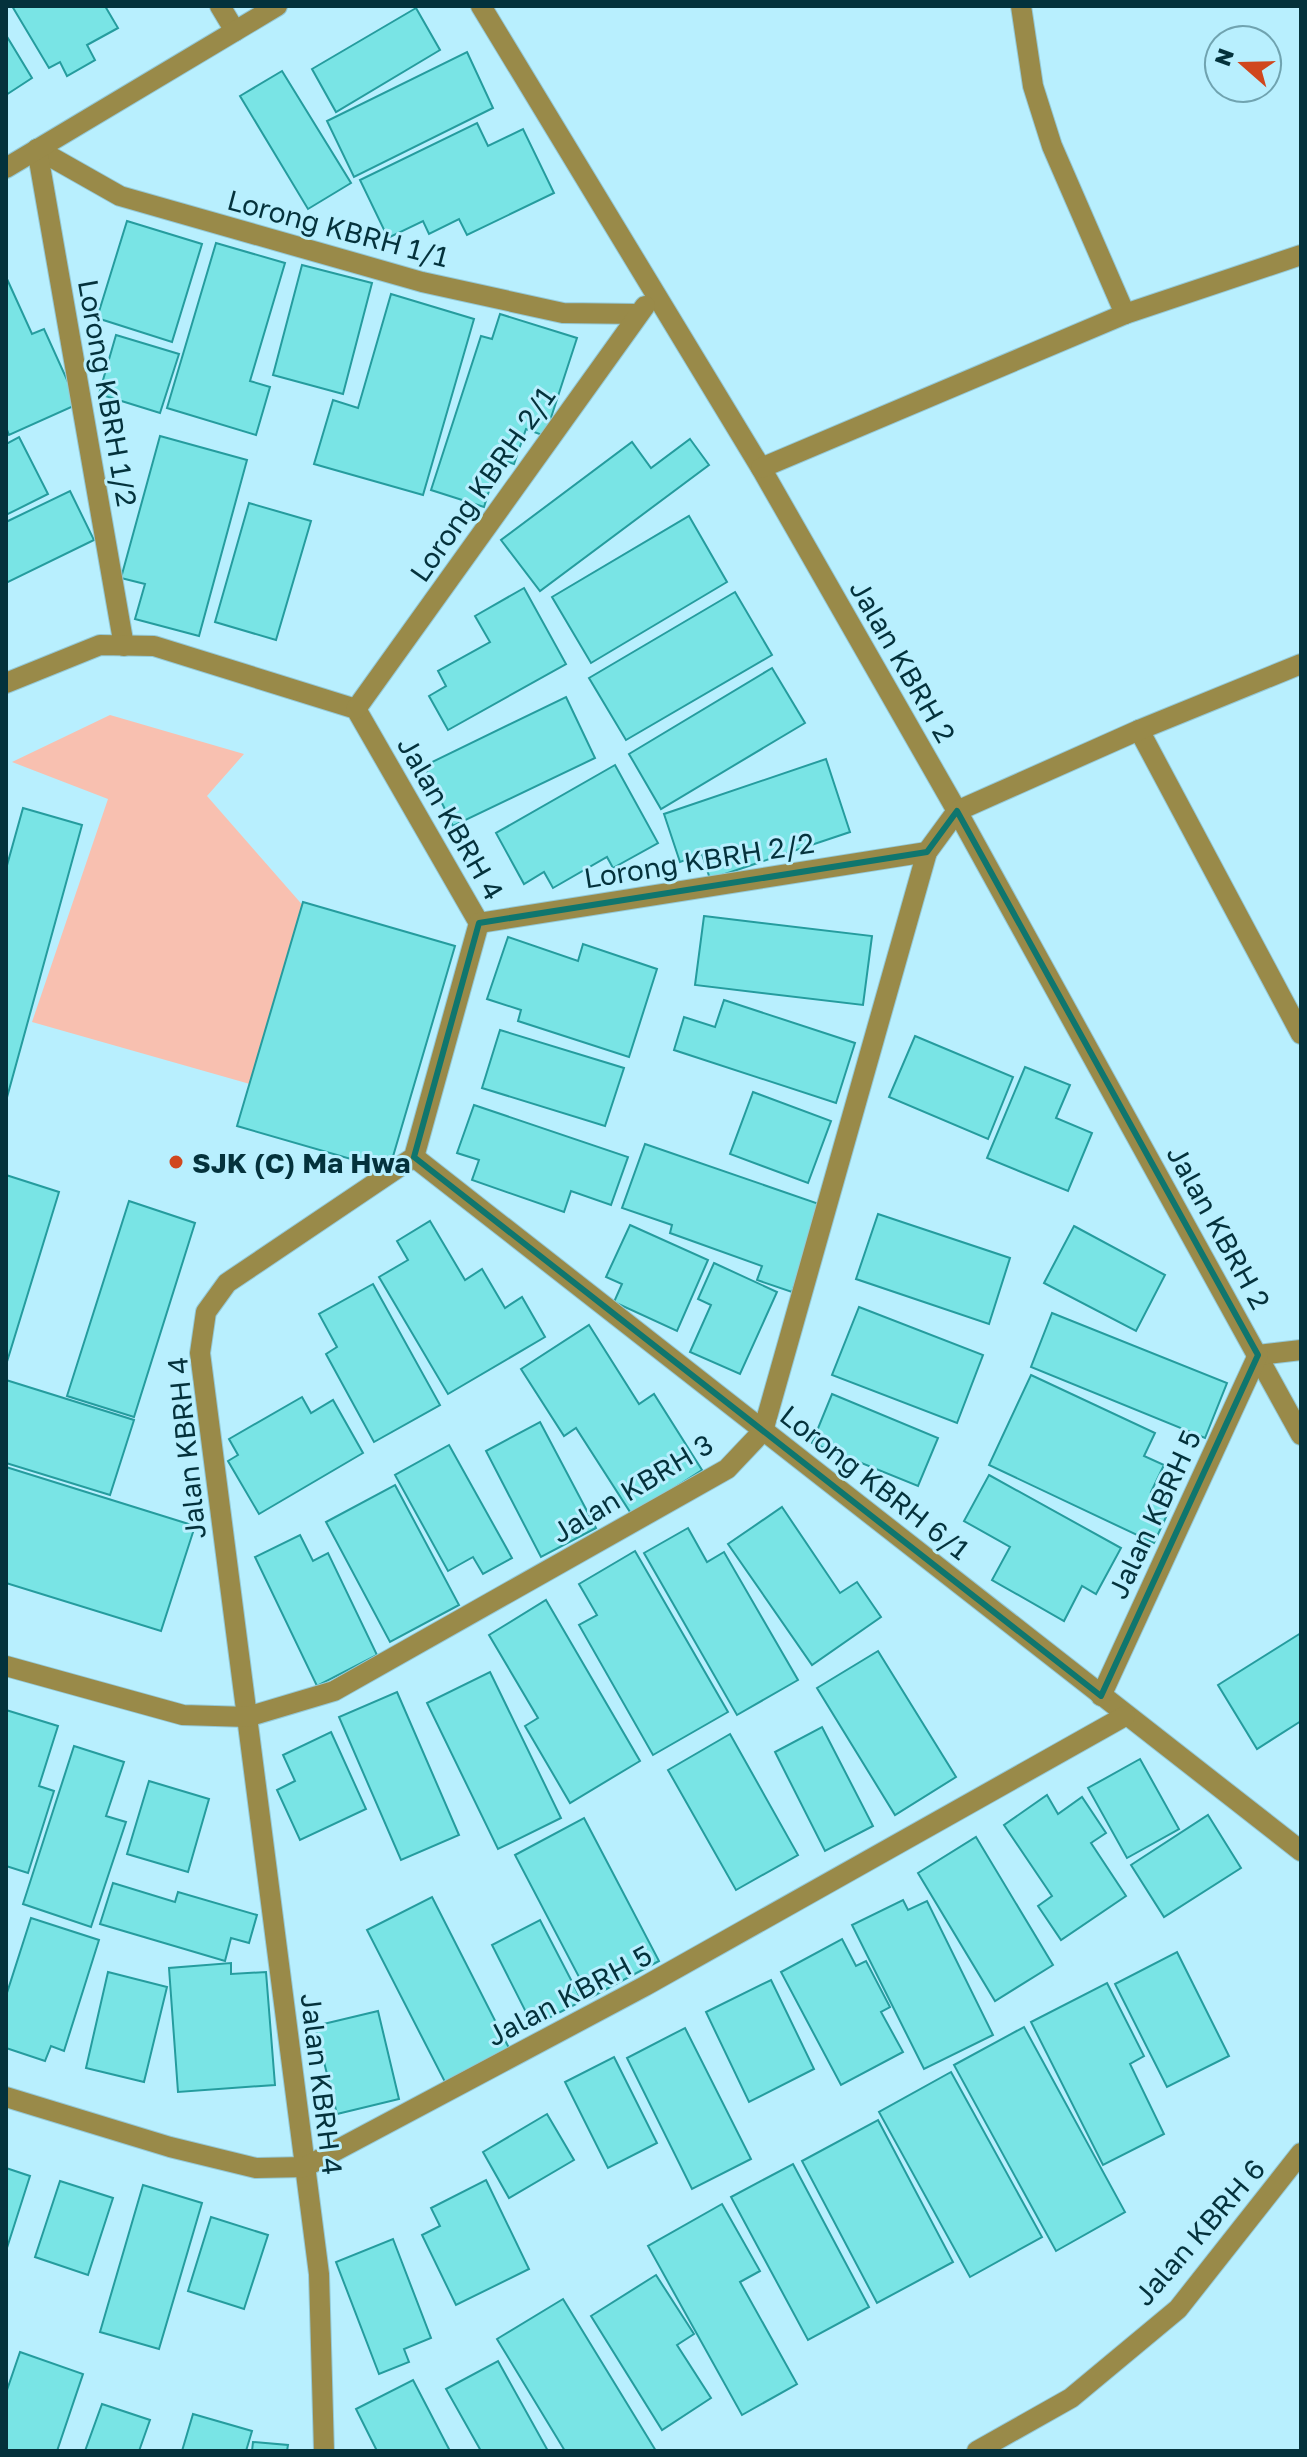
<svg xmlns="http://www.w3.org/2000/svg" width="1307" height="2457" font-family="'Golos Text',sans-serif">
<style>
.green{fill:#f8c0b0}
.building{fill:#79e4e5;stroke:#259c9e;stroke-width:2}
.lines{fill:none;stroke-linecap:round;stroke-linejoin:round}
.minor-casing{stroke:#94c9d7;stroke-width:22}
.minor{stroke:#998a49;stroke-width:20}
.marked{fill:none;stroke:#0f766e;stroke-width:6;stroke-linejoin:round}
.poi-dot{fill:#d0471e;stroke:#b8effe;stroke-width:3}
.labels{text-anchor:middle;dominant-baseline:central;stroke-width:6;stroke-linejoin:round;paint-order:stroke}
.street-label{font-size:28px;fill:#04323c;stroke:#b8effe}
.poi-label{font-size:28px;font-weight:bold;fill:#04323c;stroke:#b8effe;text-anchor:start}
</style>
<rect width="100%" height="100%" fill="#b8effe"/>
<path class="green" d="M110,715L244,754L207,796L313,917L257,1086L32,1022L108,799L12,762Z"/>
<g class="building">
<path d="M12,6H105L118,28L87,45L95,60L67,76L60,62L49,68Z"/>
<path d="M416,8L440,50L336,112L312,69Z"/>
<path d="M6,35L32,78L6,95Z"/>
<path d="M467,52L493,108L354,177L327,121Z"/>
<path d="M282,71L351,183L308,209L240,96Z"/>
<path d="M477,123L488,146L523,129L554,193L467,235L459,219L429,234L423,221L388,238L360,180Z"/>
<path d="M127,221L202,244L172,342L97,318Z"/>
<path d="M216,243L285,263L250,381L270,387L256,435L167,408Z"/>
<path d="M302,265L372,283L343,394L273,375Z"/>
<path d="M7,279L32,334L44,329L78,404L9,435L6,427Z"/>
<path d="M391,294L474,319L423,495L314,464L333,400L358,408Z"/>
<path d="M500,314L577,338L545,436L526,429L514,464L499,459L484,507L431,490L481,336L492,339Z"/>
<path d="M116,335L179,354L160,413L99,394Z"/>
<path d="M160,436L247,460L199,636L135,619L145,584L121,578Z"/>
<path d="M19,437L48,494L6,515V444Z"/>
<path d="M690,439L709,465L540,591L501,540L632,442L651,468Z"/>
<path d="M70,491L94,540L6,583V522Z"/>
<path d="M249,503L311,521L276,640L215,622Z"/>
<path d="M689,516L727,582L591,663L552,597Z"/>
<path d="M524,588L566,664L448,730L429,696L446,686L438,671L490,642L475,616Z"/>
<path d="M735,592L772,655L626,740L589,678Z"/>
<path d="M772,668L805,723L661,809L629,754Z"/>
<path d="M566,697L595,758L453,826L424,766Z"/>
<path d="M826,759L850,832L710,879L702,854L680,862L664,814Z"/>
<path d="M615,765L658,843L613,868L607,857L553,888L544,872L524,884L496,833Z"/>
<path d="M23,808L82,825L6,1101V869Z"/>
<path d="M303,902L455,946L389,1170L237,1126Z"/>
<path d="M704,916L872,936L863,1005L695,985Z"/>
<path d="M508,937L578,961L583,944L657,969L629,1057L518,1021L521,1010L487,999Z"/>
<path d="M724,1000L855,1043L836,1103L674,1050L684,1017L715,1027Z"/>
<path d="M500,1030L624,1068L605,1126L482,1088Z"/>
<path d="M915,1036L1013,1077L988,1139L889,1097Z"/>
<path d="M1025,1067L1070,1085L1056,1118L1092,1133L1068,1191L987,1158Z"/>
<path d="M753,1092L831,1121L808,1183L730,1154Z"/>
<path d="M474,1105L628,1157L611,1205L571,1191L564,1212L472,1180L479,1160L457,1153Z"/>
<path d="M645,1144L822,1205L792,1292L757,1280L762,1266L670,1233L672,1225L622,1208Z"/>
<path d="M6,1175L59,1192L6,1365Z"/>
<path d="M129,1201L195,1223L134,1417L67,1396Z"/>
<path d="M878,1214L1010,1258L989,1324L856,1279Z"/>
<path d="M430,1221L465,1280L482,1269L505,1308L522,1297L545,1337L448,1394L379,1277L408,1260L397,1241Z"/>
<path d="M630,1225L708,1260L677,1331L614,1302L622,1284L606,1277Z"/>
<path d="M1074,1226L1165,1275L1136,1331L1044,1283Z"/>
<path d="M714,1263L777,1292L740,1374L690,1352L711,1305L698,1299Z"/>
<path d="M373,1284L440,1405L374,1442L326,1354L337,1347L319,1314Z"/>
<path d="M859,1307L983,1355L957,1423L832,1375Z"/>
<path d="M1052,1313L1227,1383L1205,1438L1031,1367Z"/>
<path d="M589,1325L639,1404L654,1394L702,1470L632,1515L576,1428L564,1436L521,1369Z"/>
<path d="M1031,1375L1155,1433L1144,1456L1164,1465L1151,1492L1173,1502L1154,1543L989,1465Z"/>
<path d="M6,1380L134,1420L110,1495L6,1463Z"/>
<path d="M832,1394L938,1438L918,1486L812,1443Z"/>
<path d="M302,1397L311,1413L333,1400L363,1453L259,1514L228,1461L238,1455L229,1439Z"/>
<path d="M540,1422L596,1528L541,1557L486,1451Z"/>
<path d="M449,1445L512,1558L483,1574L473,1557L448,1571L395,1475Z"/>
<path d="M6,1467L195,1526L161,1631L6,1583Z"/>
<path d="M989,1475L1121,1548L1096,1594L1082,1586L1064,1621L992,1580L1010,1547L964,1521Z"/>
<path d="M395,1485L459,1605L390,1642L326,1522Z"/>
<path d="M782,1507L840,1593L857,1582L881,1617L812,1665L728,1544Z"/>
<path d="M688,1528L707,1562L724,1552L798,1680L737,1715L644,1553Z"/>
<path d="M300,1535L313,1561L328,1553L377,1655L317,1686L255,1557Z"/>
<path d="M635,1551L728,1712L653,1755L579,1625L597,1615L579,1584Z"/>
<path d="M546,1600L640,1761L570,1803L525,1726L538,1718L489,1635Z"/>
<path d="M1301,1633V1721L1257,1749L1218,1685Z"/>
<path d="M878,1651L956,1777L895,1815L817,1688Z"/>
<path d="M490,1672L561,1818L498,1849L427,1703Z"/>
<path d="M397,1692L459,1835L401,1860L339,1717Z"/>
<path d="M6,1710L58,1726L39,1786L54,1791L28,1873L6,1866Z"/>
<path d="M822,1727L873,1826L825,1851L775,1752Z"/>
<path d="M331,1732L366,1809L300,1840L277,1790L295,1781L283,1755Z"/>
<path d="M730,1734L798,1855L736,1890L668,1770Z"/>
<path d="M74,1746L124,1762L106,1816L126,1822L91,1927L23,1904Z"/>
<path d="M1140,1759L1179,1829L1127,1858L1088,1788Z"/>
<path d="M149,1781L209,1799L188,1872L127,1854Z"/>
<path d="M1047,1795L1058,1814L1082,1797L1106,1833L1091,1843L1126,1896L1061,1940L1038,1906L1052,1896L1004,1825Z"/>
<path d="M1208,1815L1241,1868L1164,1917L1131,1865Z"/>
<path d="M584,1818L659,1961L590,1998L515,1855Z"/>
<path d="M976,1837L1053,1965L995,2001L918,1873Z"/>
<path d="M113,1883L175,1902L178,1892L257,1915L249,1943L231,1938L225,1961L100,1924Z"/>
<path d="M432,1897L509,2048L445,2082L367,1930Z"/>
<path d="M903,1900L908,1910L927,1901L993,2035L924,2069L852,1925Z"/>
<path d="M31,1918L99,1940L64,2051L51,2046L45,2061L6,2048V1996Z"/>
<path d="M540,1920L582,2001L533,2026L492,1945Z"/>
<path d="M842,1939L856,1966L866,1961L890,2007L881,2012L903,2052L841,2085L781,1972Z"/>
<path d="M1177,1952L1229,2056L1167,2087L1115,1984Z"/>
<path d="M231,1963V1974L266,1972L275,2085L178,2092L169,1968Z"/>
<path d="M108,1972L167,1987L144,2082L86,2068Z"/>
<path d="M771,1980L814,2069L749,2102L706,2012Z"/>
<path d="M1107,1983L1144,2056L1130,2064L1164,2134L1103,2165L1031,2022Z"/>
<path d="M378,2011L399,2099L337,2114L315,2026Z"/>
<path d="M1024,2027L1125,2212L1056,2251L954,2065Z"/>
<path d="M685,2028L751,2159L692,2189L627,2058Z"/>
<path d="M614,2057L657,2143L608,2168L565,2082Z"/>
<path d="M951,2072L1042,2237L970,2277L879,2112Z"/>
<path d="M547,2114L574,2160L509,2198L483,2152Z"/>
<path d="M878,2120L953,2262L877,2303L802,2161Z"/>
<path d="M793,2164L869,2307L808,2340L731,2197Z"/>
<path d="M6,2168L30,2176L6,2251Z"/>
<path d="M486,2180L529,2269L456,2305L422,2235L440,2226L431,2208Z"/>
<path d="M60,2181L113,2198L88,2275L35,2257Z"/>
<path d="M143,2185L202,2203L159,2349L100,2332Z"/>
<path d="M722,2204L760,2271L740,2282L797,2384L742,2415L648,2246Z"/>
<path d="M211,2217L268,2235L244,2309L188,2291Z"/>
<path d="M393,2239L431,2338L404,2349L409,2362L379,2374L336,2262Z"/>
<path d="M656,2275L694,2334L677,2345L711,2398L662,2430L591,2316Z"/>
<path d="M563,2299L656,2451H565L497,2339Z"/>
<path d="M20,2352L83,2374L57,2451H6V2393Z"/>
<path d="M498,2361L548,2451H481L446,2389Z"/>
<path d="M413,2380L450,2451H377L356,2409Z"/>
<path d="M102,2404L150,2420L139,2451H85Z"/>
<path d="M193,2414L252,2431L246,2451H182Z"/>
<path d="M253,2442L288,2445L287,2451H252Z"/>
</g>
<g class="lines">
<g class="minor-casing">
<g id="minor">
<path d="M220,6L235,31"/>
<path d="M481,6L761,468L957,811L1301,1435"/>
<path d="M1021,6L1033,86L1052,146L1125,314"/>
<path d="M37,149L120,196L422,282L563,313L638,314"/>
<path d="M37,149L124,646"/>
<path d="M6,168L277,6"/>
<path d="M761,468L1125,314L1301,255"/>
<path d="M6,683L100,645L154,646L356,709L479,923L414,1157L227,1283L206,1312L200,1353L319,2274L324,2451"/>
<path d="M356,709L645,306"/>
<path d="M1139,730L1301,1034"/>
<path d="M479,923L927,852"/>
<path d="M414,1157L1301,1851"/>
<path d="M1258,1355L1301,1350"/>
<path d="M6,1666L183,1715L247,1717L334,1691L727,1469L763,1431L927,852L957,811L1139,730L1301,664"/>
<path d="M1101,1696L1258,1355"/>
<path d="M6,2097L170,2147L256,2168L305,2167L645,1986L1125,1716"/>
<path d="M977,2451L1071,2398L1178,2309L1301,2153"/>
</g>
</g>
<use href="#minor" class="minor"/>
</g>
<path class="marked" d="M957,811L1258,1355L1101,1696L414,1157L479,923L927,852Z"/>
<circle class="poi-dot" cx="176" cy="1162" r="8"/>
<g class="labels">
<g class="street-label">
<text transform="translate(338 228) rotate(15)">Lorong KBRH 1/1</text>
<text transform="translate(108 393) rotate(80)">Lorong KBRH 1/2</text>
<text transform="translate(482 484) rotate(-55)">Lorong KBRH 2/1</text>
<text transform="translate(903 661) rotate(60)">Jalan KBRH 2</text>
<text transform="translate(451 818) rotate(60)">Jalan KBRH 4</text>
<text transform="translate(699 860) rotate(-9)">Lorong KBRH 2/2</text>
<text transform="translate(1219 1227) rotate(61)">Jalan KBRH 2</text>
<text transform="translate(186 1448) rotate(-96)">Jalan KBRH 4</text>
<text transform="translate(875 1482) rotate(38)">Lorong KBRH 6/1</text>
<text transform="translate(632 1488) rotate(-31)">Jalan KBRH 3</text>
<text transform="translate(1154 1514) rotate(-65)">Jalan KBRH 5</text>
<text transform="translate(569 1995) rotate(-28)">Jalan KBRH 5</text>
<text transform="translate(322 2084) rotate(83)">Jalan KBRH 4</text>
<text transform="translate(1199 2232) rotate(-49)">Jalan KBRH 6</text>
</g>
<g class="poi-label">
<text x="192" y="1162">SJK (C) Ma Hwa</text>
</g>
</g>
<rect width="1307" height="2457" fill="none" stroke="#04323c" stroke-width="16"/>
<g transform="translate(1243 64) rotate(290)"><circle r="38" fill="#b8effe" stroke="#70a3b0" stroke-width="2"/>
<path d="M0-6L14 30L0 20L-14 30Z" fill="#d0471e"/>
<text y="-12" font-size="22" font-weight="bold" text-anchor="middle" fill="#04323c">N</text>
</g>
</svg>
